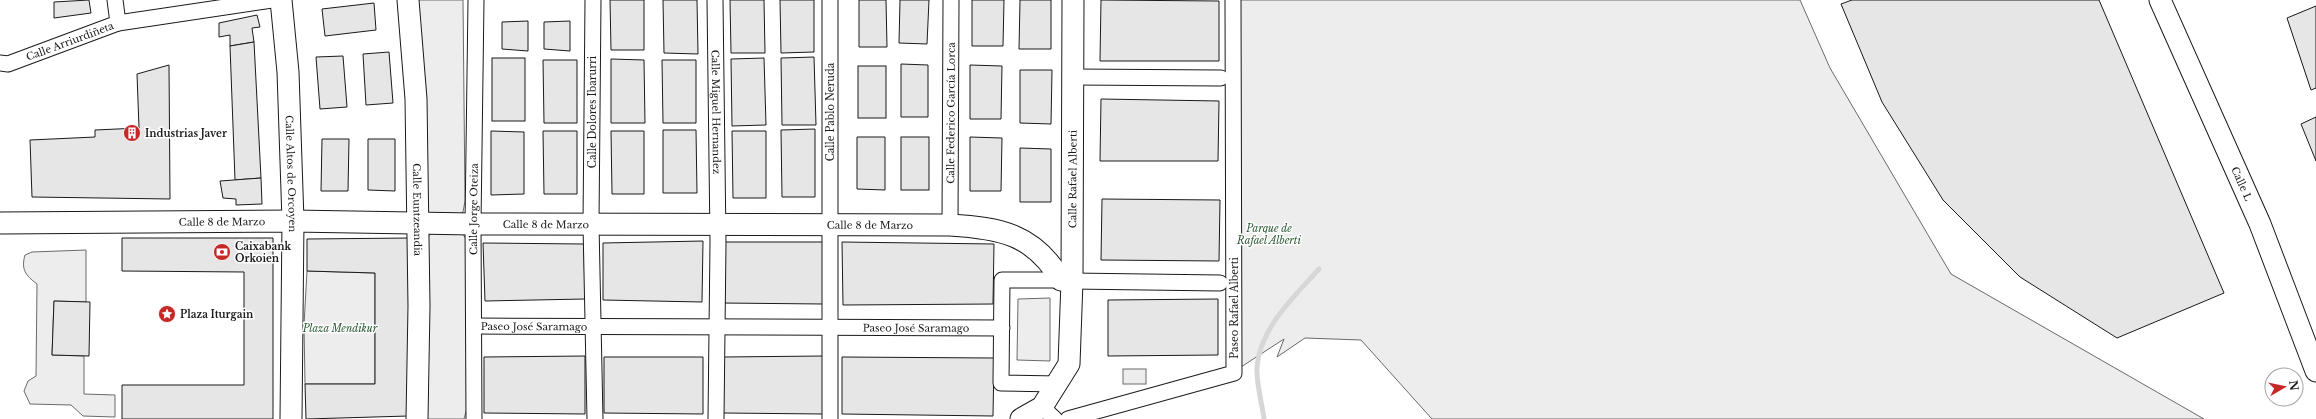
<svg xmlns="http://www.w3.org/2000/svg" width="2316" height="419" font-family="'Libre Baskerville',serif">
<style>
.green{fill:#ededed;stroke:#6a6a6a}
.lines{fill:none;stroke-linecap:round;stroke-linejoin:round}
.stream{stroke:#d7d7d7;stroke-width:5}
.building{fill:#e6e6e6;stroke:#1a1a1a}
.street-casing{stroke:#1a1a1a;stroke-width:17}
.secondary-casing{stroke:#1a1a1a;stroke-width:23}
.street{stroke:#fff;stroke-width:15}
.secondary{stroke:#fff;stroke-width:21}
.labels{text-anchor:middle;dominant-baseline:central;stroke-width:3;stroke-linejoin:round;paint-order:stroke}
.street-label{font-size:10px;fill:#1a1a1a;stroke:#fff}
.poi-label{font-size:10px;font-weight:bold;fill:#1a1a1a;stroke:#fff;text-anchor:start}
.park-label{font-size:10px;font-style:italic;fill:#2b5a34;stroke:#fff}
</style>
<rect width="100%" height="100%" fill="#fff"/>
<g class="green">
<path d="M415,0H463L465,201L463,212L456,217L424,213Z"/>
<path d="M1240,0H1800L1830,68L1951,274L2204,419H1432L1361,340L1305,338L1277,357L1284,339L1241,367Z"/>
<path d="M440,231H461L466,239L467,408L464,419H424V243L430,234Z"/>
<path d="M86,250V302L54,301L52,355L84,356V394L115,395V417L83,416L71,405L30,404L24,391L28,381L36,376L37,284C25,275 21,269 25,255L32,252Z"/>
<path d="M307,271L375,273V384H305L304,325Z"/>
<path d="M1050,298V361L1017,360L1018,299Z"/>
<rect x="1123" y="369" width="23" height="15"/>
</g>
<g class="lines">
<path class="stream" d="M1264,419C1262,403 1256,383 1257,367C1260,328 1294,297 1319,269"/>
</g>
<g class="building">
<path d="M89,0L91,13L54,18V2Z"/>
<path d="M610,0H644V50H611Z"/>
<path d="M663,0H697L698,54L664,53Z"/>
<path d="M730,0H764L765,53H731Z"/>
<path d="M780,0H814V52L781,53Z"/>
<path d="M859,0H886L887,47H859Z"/>
<path d="M900,0H929L927,44L899,43Z"/>
<path d="M972,0H1004L1003,46H972Z"/>
<path d="M1020,0H1051V49H1019Z"/>
<path d="M1101,0L1219,1V61H1100Z"/>
<path d="M1852,0H2099L2224,293L2117,338L2020,277L1943,200L1882,102L1841,4Z"/>
<path d="M374,3L376,30L325,36L322,9Z"/>
<path d="M2316,6V88L2311,90L2287,18Z"/>
<path d="M257,15L260,27L252,28L254,42L230,46V35L219,37V23Z"/>
<path d="M528,21V51L502,49V22Z"/>
<path d="M570,21V51L544,49V22Z"/>
<path d="M254,42L261,178L235,180L230,46Z"/>
<path d="M389,52L393,103L366,105L363,54Z"/>
<path d="M343,56L347,107L320,109L316,57Z"/>
<path d="M814,57L816,125H782L781,58Z"/>
<rect x="492" y="58" width="33" height="63"/>
<path d="M764,58L766,125L732,126L731,59Z"/>
<path d="M611,59L644,60L645,123H611Z"/>
<path d="M543,60H577V123H544Z"/>
<path d="M662,60H696V123H663Z"/>
<path d="M901,64L928,65V117H901Z"/>
<path d="M169,65L170,199L32,197L30,140L95,137V130L139,128L137,74Z"/>
<path d="M970,65L1002,66L1001,119H970Z"/>
<rect x="858" y="66" width="28" height="52"/>
<path d="M1020,70H1052L1051,124L1020,123Z"/>
<path d="M1101,99L1219,101L1218,161H1100Z"/>
<path d="M2316,117V161L2301,124Z"/>
<path d="M815,129V197H782L781,130Z"/>
<path d="M663,130H696L697,193H663Z"/>
<path d="M491,131L524,132V194L491,195Z"/>
<path d="M543,131H577V194H544Z"/>
<path d="M611,131H644V194H612Z"/>
<path d="M732,131H766V198H733Z"/>
<path d="M857,137H885V190L857,189Z"/>
<rect x="901" y="137" width="28" height="53"/>
<path d="M970,137L1002,138L1001,191H970Z"/>
<path d="M322,139H349L348,191H321Z"/>
<path d="M368,139H395V191L368,190Z"/>
<path d="M1020,148L1051,149V202H1020Z"/>
<path d="M261,178L262,204L236,205V199L223,198L220,181Z"/>
<path d="M1102,199L1220,200L1219,261L1101,260Z"/>
<path d="M122,238H273V419H122V385H244V272L122,271Z"/>
<path d="M410,238L408,416L306,419L305,384H375V273L307,271V239Z"/>
<path d="M703,241L702,302L603,300V243Z"/>
<path d="M722,242H824L823,304L721,303Z"/>
<path d="M842,242L994,244L993,304L843,305Z"/>
<path d="M483,243L584,244L585,299L485,301Z"/>
<path d="M1218,299V355L1108,356V300Z"/>
<path d="M54,301L90,302L89,356L52,355Z"/>
<path d="M585,356V414L484,413V357Z"/>
<path d="M823,356V414L723,413V357Z"/>
<path d="M604,357H703V414L604,413Z"/>
<path d="M842,357L994,358L993,416L842,414Z"/>
</g>
<g class="lines">
<g class="street-casing">
<g id="street">
<path d="M593,0L591,224L595,419"/>
<path id="s1" d="M715,0L718,242L716,419"/>
<path d="M118,23L272,0"/>
<path id="s2" d="M0,63L8,64L118,23L115,0"/>
<path d="M1073,77L1221,78"/>
<path id="s3" d="M950,225L951,0"/>
<path d="M1072,281L1220,283"/>
<path id="s4" d="M474,326L1002,328"/>
<path d="M1058,384L1001,383L1002,280H1061"/>
<path d="M1042,407L1055,419"/>
<path id="s5" d="M474,419L473,224L476,0"/>
<path d="M830,419V0"/>
<path d="M1068,419L1234,373L1233,0"/>
</g>
</g>
<g class="secondary-casing">
<g id="secondary">
<path id="s6" d="M281,0L288,72L293,221L291,419"/>
<path id="s7" d="M408,0L416,99L419,306L417,419"/>
<path id="s8" d="M2160,0L2260,224L2316,371"/>
<path id="s9" d="M0,223L293,221L473,224L950,225C1000,228 1034,234 1061,280L1072,281"/>
<path id="s10" d="M1021,419L1042,407L1069,364L1072,281L1073,0"/>
</g>
</g>
<use href="#street" class="street"/>
<use href="#secondary" class="secondary"/>
</g>
<defs>
<g id="building-disc" transform="scale(0.9)"><circle r="9.5" fill="#c62828" stroke="#fff"/><path d="M-4-6H4V6H1V3H-1V6H-4ZM-2.5-4.3h1.7v1.8h-1.7ZM.8-4.3h1.7v1.8H.8ZM-2.5-1h1.7V.8h-1.7ZM.8-1h1.7V.8H.8Z" fill="#fff"/></g>
<g id="bank-disc" transform="scale(0.9)"><circle r="9.5" fill="#c62828" stroke="#fff"/><path d="M-6-4H6V4H-6ZM0-2.3a2.3 2.3 0 1 0 0 4.6a2.3 2.3 0 1 0 0-4.6Z" fill="#fff"/></g>
<g id="sight-disc" transform="scale(0.9)"><circle r="9.5" fill="#c62828" stroke="#fff"/><path d="M0-6L1.8-2.2L6-1.7L2.9 1.2L3.7 5.4L0 3.3L-3.7 5.4L-2.9 1.2L-6-1.7L-1.8-2.2Z" fill="#fff"/></g>
</defs>
<g fill-rule="evenodd">
<use href="#building-disc" x="132" y="133"/>
<use href="#bank-disc" x="222" y="252"/>
<use href="#sight-disc" x="167" y="314"/>
</g>
<g class="labels">
<g class="street-label">
<text stroke="none"><textPath href="#s2" startOffset="74">Calle Arriurdiñeta</textPath></text>
<text transform="translate(592 112) rotate(-90)">Calle Dolores Ibarurri</text>
<text stroke="none"><textPath href="#s1" startOffset="112">Calle Miguel Hernandez</textPath></text>
<text transform="translate(830 112) rotate(-90)">Calle Pablo Neruda</text>
<text stroke="none"><textPath href="#s3" startOffset="112">Calle Federico García Lorca</textPath></text>
<text stroke="none"><textPath href="#s6" startOffset="174">Calle Altos de Orcoyen</textPath></text>
<text stroke="none"><textPath href="#s10" startOffset="260">Calle Rafael Alberti</textPath></text>
<text stroke="none"><textPath href="#s8" startOffset="201">Calle L</textPath></text>
<text stroke="none"><textPath href="#s7" startOffset="210">Calle Euntzeandia</textPath></text>
<text stroke="none"><textPath href="#s5" startOffset="210">Calle Jorge Oteiza</textPath></text>
<text stroke="none"><textPath href="#s9" startOffset="222">Calle 8 de Marzo</textPath></text>
<text stroke="none"><textPath href="#s9" startOffset="546">Calle 8 de Marzo</textPath></text>
<text stroke="none"><textPath href="#s9" startOffset="870">Calle 8 de Marzo</textPath></text>
<text transform="translate(1234 308) rotate(-90)">Paseo Rafael Alberti</text>
<text stroke="none"><textPath href="#s4" startOffset="60">Paseo José Saramago</textPath></text>
<text stroke="none"><textPath href="#s4" startOffset="442">Paseo José Saramago</textPath></text>
</g>
<g class="poi-label">
<text x="145" y="133">Industrias Javer</text>
<text x="235" y="246">Caixabank<tspan x="235" dy="12">Orkoien</tspan></text>
<text x="180" y="314">Plaza Iturgain</text>
</g>
<g class="park-label">
<text x="1269" y="228">Parque de<tspan x="1269" dy="12">Rafael Alberti</tspan></text>
<text x="340" y="328">Plaza Mendikur</text>
</g>
</g>
<g transform="translate(2284 387) rotate(81)"><circle r="19" fill="#ffffff" stroke="#a3a3a3"/>
<path d="M0-3L7 15L0 10L-7 15Z" fill="#c62828"/>
<text y="-6" font-size="11" font-weight="bold" text-anchor="middle" fill="#1a1a1a">N</text>
</g>
</svg>
